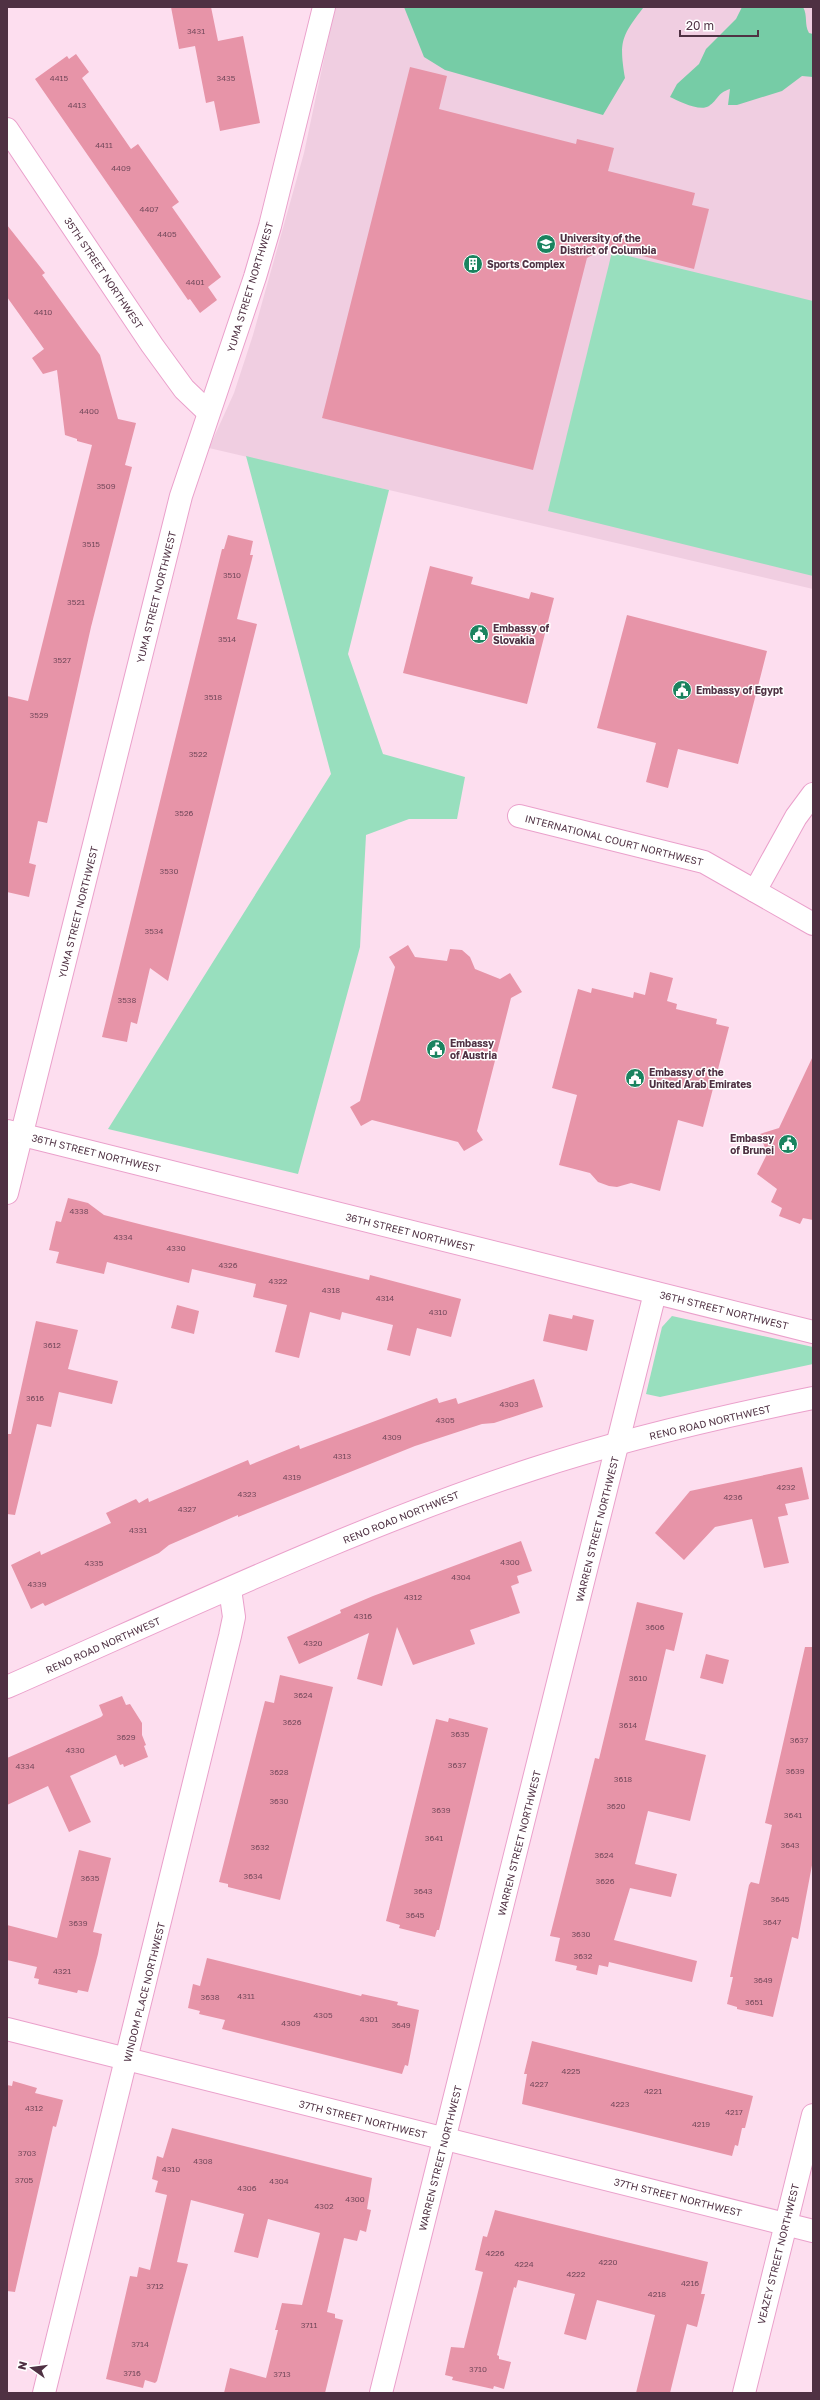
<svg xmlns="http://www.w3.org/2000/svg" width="820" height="2400" font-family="'Golos Text',sans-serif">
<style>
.built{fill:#f0cee1}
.green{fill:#98dfbe}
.forest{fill:#76cca6}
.building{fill:#e794a8}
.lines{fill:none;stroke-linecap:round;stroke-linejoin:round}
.street-casing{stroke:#eaa0cb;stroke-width:24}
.secondary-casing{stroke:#eaa0cb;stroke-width:24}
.street{stroke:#fff;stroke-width:22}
.secondary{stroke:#fff;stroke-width:22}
.labels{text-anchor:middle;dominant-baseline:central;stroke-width:3;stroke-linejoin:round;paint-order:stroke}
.number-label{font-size:8px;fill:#754a5c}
.poi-label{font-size:10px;font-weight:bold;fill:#4f3143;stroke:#fff;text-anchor:start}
.street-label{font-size:10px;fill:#4f3143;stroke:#fff}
</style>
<rect width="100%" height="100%" fill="#fddeef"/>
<path class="built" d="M335,7H813V589L209,448L234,393L253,335L304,153Z"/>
<g class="green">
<path d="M612,252L813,301V576L548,511Z"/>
<path d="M246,456L389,490L348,654L383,754L465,777L457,819H409L366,835L360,947L298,1174L108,1129L331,774Z"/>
<path d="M672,1316L813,1347V1364L660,1397L646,1394L662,1327Z"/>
</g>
<g class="forest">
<path d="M404,7H642L643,8C621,37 619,42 625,78L603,115L445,70L424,57Z"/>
<path d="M742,7H803C808,16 804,24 809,33L813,34V77L802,76L782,91L737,105H728L730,89C717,93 718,100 709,106C700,112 678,101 670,97L677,84L699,64L706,49L736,19Z"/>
</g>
<g class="building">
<path d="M171,7H211L218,41L243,36L260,123L220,131L214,101L206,103L195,46L179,49Z"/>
<path d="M76,54L89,72L82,78L131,149L138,144L179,202L172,207L221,277L208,287L217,300L200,313L190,299L188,300L35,79L67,56L69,59Z"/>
<path d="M410,67L447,76L439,109L576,144L577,139L614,148L608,171L695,193L692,205L709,209L694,269L607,247L587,258L533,470L322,418Z"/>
<path d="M7,225L45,273L42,275L100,355L118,419L136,423L125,465L132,467L91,627L47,823L38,821L29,863L36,865L29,897L7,892V696L28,701L92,445L77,441V439L65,435L57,370L43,374L32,358L44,349L7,297Z"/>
<path d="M228,535L253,541L250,555H253L237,619L257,624L168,981L150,968L137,1024L131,1022L127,1042L102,1037L222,549H224Z"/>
<path d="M430,566L473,577L471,584L529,599L531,592L554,598L527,704L403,673Z"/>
<path d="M627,615L767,651L738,764L678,749L668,788L646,782L656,743L597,728Z"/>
<path d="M408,945L415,957L447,961L450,949L462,950L470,957L475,969L500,979L510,973L522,992L511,998L477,1131L483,1140L464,1151L458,1142L372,1120L361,1126L350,1107L360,1101L395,967L389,957Z"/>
<path d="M650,972L673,978L667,1001L677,1004L676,1009L717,1019L716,1024L729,1027L703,1127L678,1120L660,1191L631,1183L617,1187L609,1186L598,1182L590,1173L559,1165L577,1095L552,1088L578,989L591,993L592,988L633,998L634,992L645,995Z"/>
<path d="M813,1056V1220L803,1218L800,1224L779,1216L782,1208L771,1202L777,1189L757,1174L767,1154L760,1134L779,1128Z"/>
<path d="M68,1198L88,1203L104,1215L143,1225L369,1280L370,1275L461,1299L451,1337L417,1328L410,1356L387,1350L393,1325L342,1312L340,1320L310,1312L299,1358L275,1352L287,1305L253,1297L256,1284L192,1269L189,1283L107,1262L104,1274L56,1263L59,1252L49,1250L56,1221L61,1222Z"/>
<path d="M177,1305L199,1311L194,1334L171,1328Z"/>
<path d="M549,1314L572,1319L573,1315L594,1320L587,1351L543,1341Z"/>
<path d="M36,1321L78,1330L68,1369L118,1381L112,1404L59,1392L51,1427L37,1424L15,1515L7,1514V1434H11Z"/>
<path d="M534,1379L543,1407L494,1423L482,1424L415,1446L238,1517V1515L169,1545L159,1553L45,1606L43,1603L31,1609L11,1565L40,1551L41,1555L111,1523L106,1513L136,1499L139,1503L148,1498L149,1502L248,1460L250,1465L299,1445L300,1449L437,1398L439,1403L456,1398L458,1404Z"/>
<path d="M802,1467L809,1499L785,1504L788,1515L778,1517L789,1563L764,1568L752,1519L715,1527L684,1560L655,1533L690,1491Z"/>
<path d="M521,1541L532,1571L517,1576L519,1583L511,1586L520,1613L470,1630L475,1644L413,1665L397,1627L382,1686L357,1679L369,1633L299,1664L287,1637L341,1613L340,1610L373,1596Z"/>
<path d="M637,1602L683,1613L674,1651L666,1649L645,1740L706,1755L690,1821L648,1811L635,1864L677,1874L671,1897L630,1888L614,1940L697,1961L692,1982L609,1962L608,1967L599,1965L597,1975L576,1970L577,1966L555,1961L560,1938L550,1936L595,1758L599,1759Z"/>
<path d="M805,1647H813V1860L798,1939L792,1937L773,2017L737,2009V2007L727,2004L733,1977H730L749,1885L751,1882L759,1884L772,1825L765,1823Z"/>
<path d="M706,1654L729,1660L723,1684L700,1678Z"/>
<path d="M280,1675L333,1687L280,1900L228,1887V1884L219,1882L265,1701L274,1703Z"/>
<path d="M122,1696L126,1705L130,1704L142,1723V1735L146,1745L144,1746L148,1757L124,1767L123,1764L120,1765L116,1755L70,1776L91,1822L69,1832L48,1786L7,1805V1758L101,1717L103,1715L99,1705Z"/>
<path d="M449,1718L488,1728L439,1930H437L435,1937L399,1928L400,1925L386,1921L436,1719L448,1722Z"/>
<path d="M79,1850L111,1858L93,1932L102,1934L98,1954L88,1992L78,1990L77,1993L38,1984L39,1979L34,1978L37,1967L7,1960V1925L57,1938Z"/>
<path d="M207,1958L361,1996L362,1994L398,2002L397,2005L419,2010L408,2066L405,2065L402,2074L222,2029L225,2020L199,2014L200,2011L188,2008L193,1984L200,1986Z"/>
<path d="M532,2041L753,2096L745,2128H742L738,2146L735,2145L732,2156L522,2104L527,2074H524Z"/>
<path d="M13,2081L37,2088L35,2093L63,2100L56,2127L53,2126L15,2292L7,2291V2085L12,2086Z"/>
<path d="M172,2128L372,2178L367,2209L371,2210L366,2232L360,2230L357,2241L344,2238L327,2312L335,2314V2318L343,2320L325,2393H224L230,2368L266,2378L278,2330H275L282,2303L302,2305L320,2233L268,2219L258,2258L234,2252L244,2214L191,2200L177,2262L188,2264L157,2381L155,2383L145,2380L143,2388L106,2379L130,2276L137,2277L139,2267L150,2270L167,2195L155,2192L158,2181L152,2179L157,2156L163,2158Z"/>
<path d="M495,2210L708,2262L701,2294H705L697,2327L687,2324L670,2393H636L655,2315L597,2300L586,2340L564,2334L575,2294L518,2280L516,2288L514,2287L497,2355L499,2356V2359L511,2362L504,2389L494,2386L493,2389L452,2380L453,2377L445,2375L451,2347L464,2348L483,2272L475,2270L483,2236L487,2237Z"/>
</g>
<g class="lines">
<g class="street-casing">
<g id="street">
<path d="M7,129L152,345L184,389L208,412"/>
<path d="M519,816L704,862L813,924"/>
<path d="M755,891L796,817L813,794"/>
<path d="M7,1131L813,1332"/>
<path d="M7,1193L181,496L255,277L270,226L324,7"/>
<path d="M7,2029L813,2231"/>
<path d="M44,2393L230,1636L234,1617L230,1589"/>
<path d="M381,2393L655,1293"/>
<path d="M744,2393L813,2115"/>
</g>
</g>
<g class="secondary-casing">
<path id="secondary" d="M7,1687C180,1611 353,1528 533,1469C624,1439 719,1417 813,1398"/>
</g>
<use href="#street" class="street"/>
<use href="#secondary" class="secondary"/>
</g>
<defs>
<g id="university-disc" transform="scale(1)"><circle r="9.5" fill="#1a835f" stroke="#fff"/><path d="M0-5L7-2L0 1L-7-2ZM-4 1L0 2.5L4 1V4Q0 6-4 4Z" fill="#fff"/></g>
<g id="building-disc" transform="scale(1)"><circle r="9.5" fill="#1a835f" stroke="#fff"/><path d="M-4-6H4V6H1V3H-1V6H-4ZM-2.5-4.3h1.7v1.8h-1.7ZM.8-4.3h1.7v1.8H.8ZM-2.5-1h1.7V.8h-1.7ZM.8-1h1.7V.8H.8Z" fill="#fff"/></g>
<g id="civic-disc" transform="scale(1)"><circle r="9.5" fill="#1a835f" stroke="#fff"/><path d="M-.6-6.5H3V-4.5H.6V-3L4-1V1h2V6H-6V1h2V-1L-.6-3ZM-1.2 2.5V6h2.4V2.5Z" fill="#fff"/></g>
</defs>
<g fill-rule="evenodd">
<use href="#university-disc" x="546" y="244"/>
<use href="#building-disc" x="473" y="264"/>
<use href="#civic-disc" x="479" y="634"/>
<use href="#civic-disc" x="682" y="690"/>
<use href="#civic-disc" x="436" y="1049"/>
<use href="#civic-disc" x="635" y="1078"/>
<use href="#civic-disc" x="788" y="1144"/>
</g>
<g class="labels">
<g class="number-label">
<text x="196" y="31">3431</text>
<text x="59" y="78">4415</text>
<text x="226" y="78">3435</text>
<text x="77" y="105">4413</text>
<text x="104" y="145">4411</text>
<text x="121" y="168">4409</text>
<text x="149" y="209">4407</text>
<text x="167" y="234">4405</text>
<text x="195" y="282">4401</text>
<text x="43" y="312">4410</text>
<text x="89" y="411">4400</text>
<text x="106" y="486">3509</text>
<text x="91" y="544">3515</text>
<text x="232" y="575">3510</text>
<text x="76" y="602">3521</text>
<text x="227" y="639">3514</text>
<text x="62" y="660">3527</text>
<text x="213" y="697">3518</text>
<text x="39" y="715">3529</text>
<text x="198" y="754">3522</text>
<text x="184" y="813">3526</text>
<text x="169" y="871">3530</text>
<text x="154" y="931">3534</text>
<text x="127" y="1000">3538</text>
<text x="79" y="1211">4338</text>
<text x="123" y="1237">4334</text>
<text x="176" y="1248">4330</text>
<text x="228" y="1265">4326</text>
<text x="278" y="1281">4322</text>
<text x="331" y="1290">4318</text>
<text x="385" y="1298">4314</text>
<text x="438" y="1312">4310</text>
<text x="52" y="1345">3612</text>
<text x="35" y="1398">3616</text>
<text x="509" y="1404">4303</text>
<text x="445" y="1420">4305</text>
<text x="392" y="1437">4309</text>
<text x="342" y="1456">4313</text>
<text x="292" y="1477">4319</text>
<text x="786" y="1487">4232</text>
<text x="247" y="1494">4323</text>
<text x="733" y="1497">4236</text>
<text x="187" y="1509">4327</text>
<text x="138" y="1530">4331</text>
<text x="510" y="1562">4300</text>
<text x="94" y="1563">4335</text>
<text x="461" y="1577">4304</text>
<text x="37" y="1584">4339</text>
<text x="413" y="1597">4312</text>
<text x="363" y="1616">4316</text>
<text x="655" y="1627">3606</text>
<text x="313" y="1643">4320</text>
<text x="638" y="1678">3610</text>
<text x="303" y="1695">3624</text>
<text x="292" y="1722">3626</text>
<text x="628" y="1725">3614</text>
<text x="460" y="1734">3635</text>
<text x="126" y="1737">3629</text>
<text x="799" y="1740">3637</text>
<text x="75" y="1750">4330</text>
<text x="457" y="1765">3637</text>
<text x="25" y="1766">4334</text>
<text x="795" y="1771">3639</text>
<text x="279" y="1772">3628</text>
<text x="623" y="1779">3618</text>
<text x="279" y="1801">3630</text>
<text x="616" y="1806">3620</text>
<text x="441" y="1810">3639</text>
<text x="793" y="1815">3641</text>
<text x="434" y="1838">3641</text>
<text x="790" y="1845">3643</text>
<text x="260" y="1847">3632</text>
<text x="604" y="1855">3624</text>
<text x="253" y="1876">3634</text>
<text x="90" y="1878">3635</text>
<text x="605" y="1881">3626</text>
<text x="423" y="1891">3643</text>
<text x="780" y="1899">3645</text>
<text x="415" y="1915">3645</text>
<text x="772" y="1922">3647</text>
<text x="78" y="1923">3639</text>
<text x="581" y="1934">3630</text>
<text x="583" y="1956">3632</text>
<text x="62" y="1971">4321</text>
<text x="763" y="1980">3649</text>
<text x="246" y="1996">4311</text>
<text x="210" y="1997">3638</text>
<text x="754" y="2002">3651</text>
<text x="323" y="2015">4305</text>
<text x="369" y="2019">4301</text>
<text x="291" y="2023">4309</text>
<text x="401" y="2025">3649</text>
<text x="571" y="2071">4225</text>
<text x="539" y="2084">4227</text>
<text x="653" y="2091">4221</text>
<text x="620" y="2104">4223</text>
<text x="34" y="2108">4312</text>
<text x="734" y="2112">4217</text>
<text x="701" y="2124">4219</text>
<text x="27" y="2153">3703</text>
<text x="203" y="2161">4308</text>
<text x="171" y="2169">4310</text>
<text x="24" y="2180">3705</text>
<text x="279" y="2181">4304</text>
<text x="247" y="2188">4306</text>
<text x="355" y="2199">4300</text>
<text x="324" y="2206">4302</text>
<text x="495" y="2253">4226</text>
<text x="608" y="2262">4220</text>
<text x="524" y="2264">4224</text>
<text x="576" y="2274">4222</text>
<text x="690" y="2283">4216</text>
<text x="155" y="2286">3712</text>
<text x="657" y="2294">4218</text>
<text x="309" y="2325">3711</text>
<text x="140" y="2344">3714</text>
<text x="478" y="2369">3710</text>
<text x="132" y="2373">3716</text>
<text x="282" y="2374">3713</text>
</g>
<g class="poi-label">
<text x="560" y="238">University of the<tspan x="560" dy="12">District of Columbia</tspan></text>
<text x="487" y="264">Sports Complex</text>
<text x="493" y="628">Embassy of<tspan x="493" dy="12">Slovakia</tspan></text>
<text x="696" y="690">Embassy of Egypt</text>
<text x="450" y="1043">Embassy<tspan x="450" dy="12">of Austria</tspan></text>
<text x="649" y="1072">Embassy of the<tspan x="649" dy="12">United Arab Emirates</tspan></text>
<text x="774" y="1138" text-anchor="end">Embassy<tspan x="774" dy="12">of Brunei</tspan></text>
</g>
<g class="street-label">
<text transform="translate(104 273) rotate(56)">35TH STREET NORTHWEST</text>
<text transform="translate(250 287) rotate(-73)">YUMA STREET NORTHWEST</text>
<text transform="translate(156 597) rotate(-76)">YUMA STREET NORTHWEST</text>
<text transform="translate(614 840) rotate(14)">INTERNATIONAL COURT NORTHWEST</text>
<text transform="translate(78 912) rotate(-76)">YUMA STREET NORTHWEST</text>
<text transform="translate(96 1153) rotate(14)">36TH STREET NORTHWEST</text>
<text transform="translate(410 1232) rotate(14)">36TH STREET NORTHWEST</text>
<text transform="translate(724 1310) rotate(14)">36TH STREET NORTHWEST</text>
<text transform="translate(710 1422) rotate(-13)">RENO ROAD NORTHWEST</text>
<text transform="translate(401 1517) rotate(-22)">RENO ROAD NORTHWEST</text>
<text transform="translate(597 1529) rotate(-76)">WARREN STREET NORTHWEST</text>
<text transform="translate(103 1645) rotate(-24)">RENO ROAD NORTHWEST</text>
<text transform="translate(519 1843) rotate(-76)">WARREN STREET NORTHWEST</text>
<text transform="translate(144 1992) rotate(-76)">WINDOM PLACE NORTHWEST</text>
<text transform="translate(363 2119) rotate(14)">37TH STREET NORTHWEST</text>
<text transform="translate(440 2158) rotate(-76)">WARREN STREET NORTHWEST</text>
<text transform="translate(678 2197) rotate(14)">37TH STREET NORTHWEST</text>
<text transform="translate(778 2254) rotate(-76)">VEAZEY STREET NORTHWEST</text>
</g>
</g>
<rect width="820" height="2400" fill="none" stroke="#4f3143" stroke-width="16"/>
<g transform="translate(32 2368) rotate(284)" stroke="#ffffff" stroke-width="3" paint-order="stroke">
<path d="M0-3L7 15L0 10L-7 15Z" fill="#4f3143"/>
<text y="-6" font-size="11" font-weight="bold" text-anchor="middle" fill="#4f3143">N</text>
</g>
<path d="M680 30v6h78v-6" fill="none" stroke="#4f3143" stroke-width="2"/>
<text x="686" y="30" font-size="12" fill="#4f3143" stroke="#ffffff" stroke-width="3" paint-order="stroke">20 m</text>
</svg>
